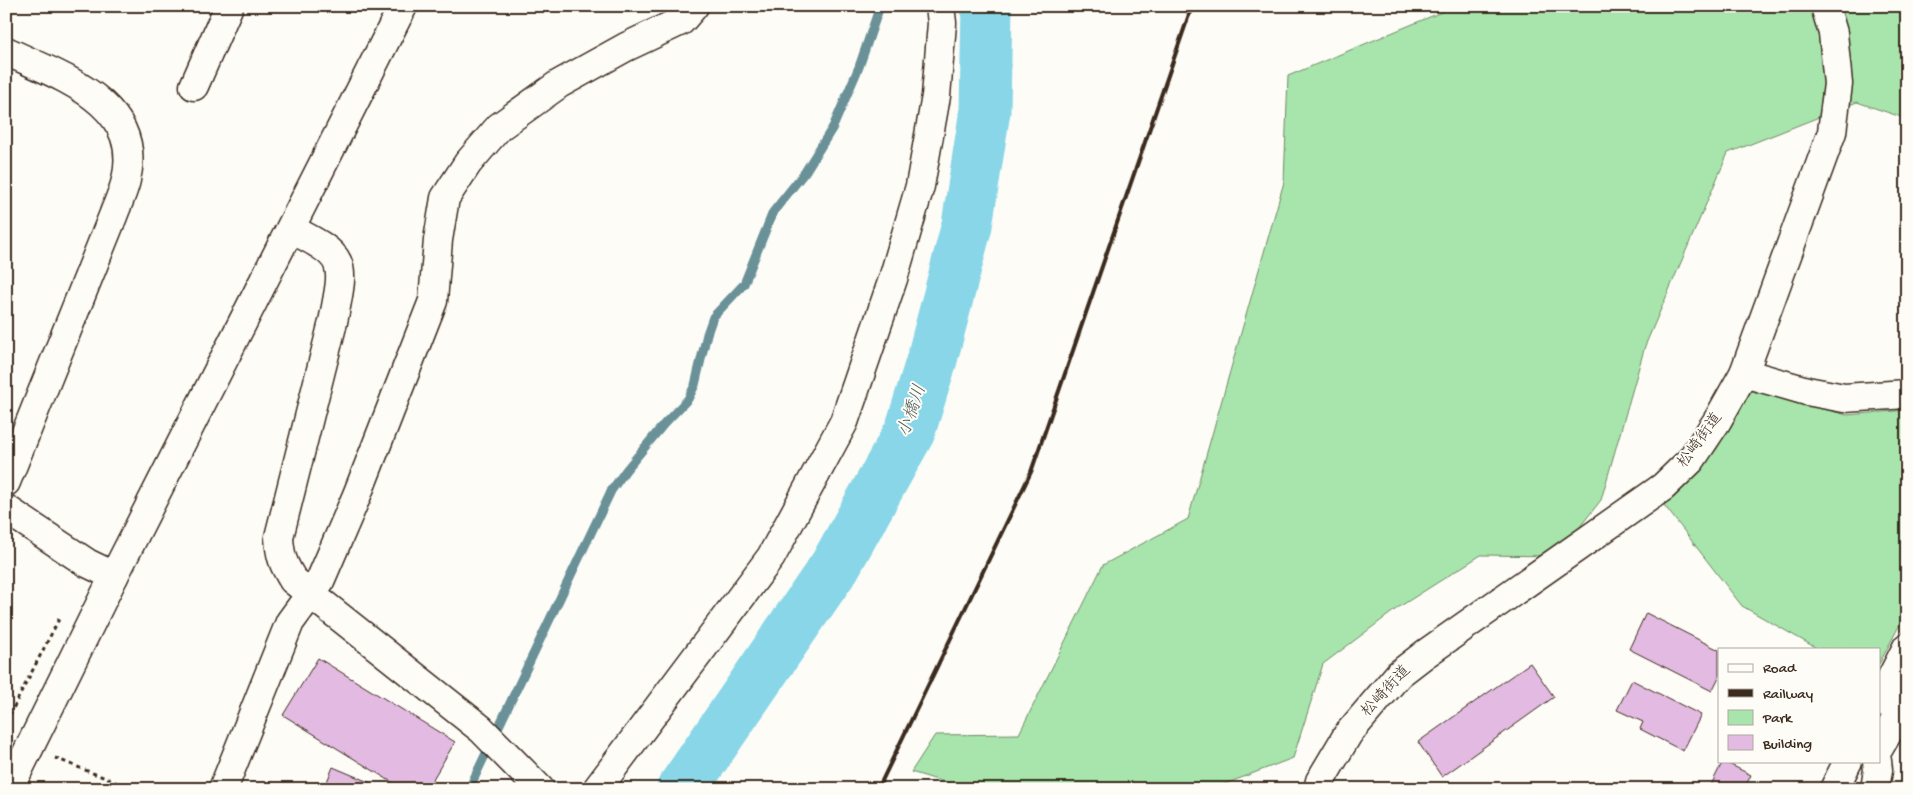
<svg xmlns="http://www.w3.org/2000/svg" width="1913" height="795" font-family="'Gochi Hand','Klee One',sans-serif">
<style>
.green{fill:#a7e5ac;stroke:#718865}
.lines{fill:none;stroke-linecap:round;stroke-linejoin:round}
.stream{stroke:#699197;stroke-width:9}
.river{stroke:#88d6e7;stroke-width:51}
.building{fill:#e3bae1;stroke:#3b2a1e}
.minor-casing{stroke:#3b2a1e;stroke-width:31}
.major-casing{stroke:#3b2a1e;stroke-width:31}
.path{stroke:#3b2a1e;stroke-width:3;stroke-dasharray:4 4;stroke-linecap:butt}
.minor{stroke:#fdfcf7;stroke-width:28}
.major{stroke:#fdfcf7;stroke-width:28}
.rail{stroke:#3b2a1e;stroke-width:4}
.labels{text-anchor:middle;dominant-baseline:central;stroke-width:4;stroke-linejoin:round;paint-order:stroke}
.street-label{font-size:16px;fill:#3b2a1e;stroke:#fdfcf7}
.water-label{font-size:18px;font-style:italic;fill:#525e5a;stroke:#fdfcf7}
</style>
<rect width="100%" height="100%" fill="#fdfcf7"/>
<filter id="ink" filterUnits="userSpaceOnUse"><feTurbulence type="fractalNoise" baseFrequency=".02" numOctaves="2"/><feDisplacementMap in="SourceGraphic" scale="10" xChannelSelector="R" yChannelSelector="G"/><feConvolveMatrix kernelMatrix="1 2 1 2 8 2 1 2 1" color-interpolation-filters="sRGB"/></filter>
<g filter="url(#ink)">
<g class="green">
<path d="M1456,6H1907V119L1857,102L1728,153L1645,346L1601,500L1557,556L1481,555L1399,607L1323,664L1293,758L1212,789H967L911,772L935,735L1019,734L1103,565L1188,519L1284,182L1288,76Z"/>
<path d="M1751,390L1847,415L1907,410V611L1879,664V649H1818L1742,606L1664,505L1716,450Z"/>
</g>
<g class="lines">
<path class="stream" d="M469,789L611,491L626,470L664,424L688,399L695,385L707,334L713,317L744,284L773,212L805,172L833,127L859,67L880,6"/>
<path class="river" d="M682,789L835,566L910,431L932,359L967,225L985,111L987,6"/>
</g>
<g class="building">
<path d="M1646,613L1719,650V677L1712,691L1629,649Z"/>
<path d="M318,658L455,742L427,789H403L283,715Z"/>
<path d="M1530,663L1554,697L1442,777L1418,742Z"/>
<path d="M1632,680L1701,715L1683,751L1640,729L1643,722L1617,710Z"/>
<path d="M1904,747H1907V789H1901Z"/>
<path d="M1723,761L1751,775L1744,789H1709Z"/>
<path d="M333,767L371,783L368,789H324Z"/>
<path d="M1597,783L1601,789H1589Z"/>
</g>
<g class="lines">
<g class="minor-casing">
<g id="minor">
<path d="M6,51C61,77 144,103 126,180C123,193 117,205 113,216L6,482"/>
<path d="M194,86L229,6"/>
<path d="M291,229C348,258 345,261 333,322L279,537C280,556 283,564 293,580L481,729L540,789"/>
<path d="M1744,373L1807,391L1844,398L1907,394"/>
<path d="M6,509L87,563L114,576"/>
<path d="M1879,702L1907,647"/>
<path d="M1879,748L1907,700"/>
<path d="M9,789L114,576L403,6"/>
<path d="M223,789L290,622L320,581L357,495L433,301L438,240L445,198L468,163L499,127L559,84L626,47L681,21L694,6"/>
<path d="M597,789L771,557L844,422L893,279L920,186L936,96L942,23L940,6"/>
<path d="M1834,789L1848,761"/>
<path d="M1875,789L1878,770L1877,761"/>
</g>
</g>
<g class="major-casing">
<path id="major" d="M1318,789L1320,781L1348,734L1399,674L1425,654L1663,487L1691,460L1717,421L1744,373L1832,132L1838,84L1833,33L1825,6"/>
</g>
<g class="path">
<path d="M6,722L59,619"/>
<path d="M55,758L133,789"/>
</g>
<use href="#minor" class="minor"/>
<use href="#major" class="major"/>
<path class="rail" d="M878,789L1031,472L1192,6"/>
</g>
</g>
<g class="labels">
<g class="street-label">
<text transform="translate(1701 441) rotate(-54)">松崎街道</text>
<text transform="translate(1387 692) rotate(-47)">松崎街道</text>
</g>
<g class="water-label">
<text transform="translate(913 411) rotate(-71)">小橋川</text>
</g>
</g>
<rect width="1913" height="795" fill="none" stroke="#fdfcf7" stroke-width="25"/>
<rect x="12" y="12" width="1888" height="770" fill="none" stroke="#3b2a1e" stroke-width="2" filter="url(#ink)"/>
<rect x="1718" y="648" width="162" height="115" fill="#fdfcf7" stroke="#afa8a0"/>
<rect x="1728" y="664" width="25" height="8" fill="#fdfcf7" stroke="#afa8a0"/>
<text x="1763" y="672" font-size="15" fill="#3b2a1e">Road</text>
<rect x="1728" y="689" width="25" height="8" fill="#3b2a1e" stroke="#afa8a0"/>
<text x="1763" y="698" font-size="15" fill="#3b2a1e">Railway</text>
<rect x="1728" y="710" width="25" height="15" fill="#a7e5ac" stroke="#afa8a0"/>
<text x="1763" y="722" font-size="15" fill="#3b2a1e">Park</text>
<rect x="1728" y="735" width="25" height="15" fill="#e3bae1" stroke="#afa8a0"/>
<text x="1763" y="748" font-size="15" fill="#3b2a1e">Building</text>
</svg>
